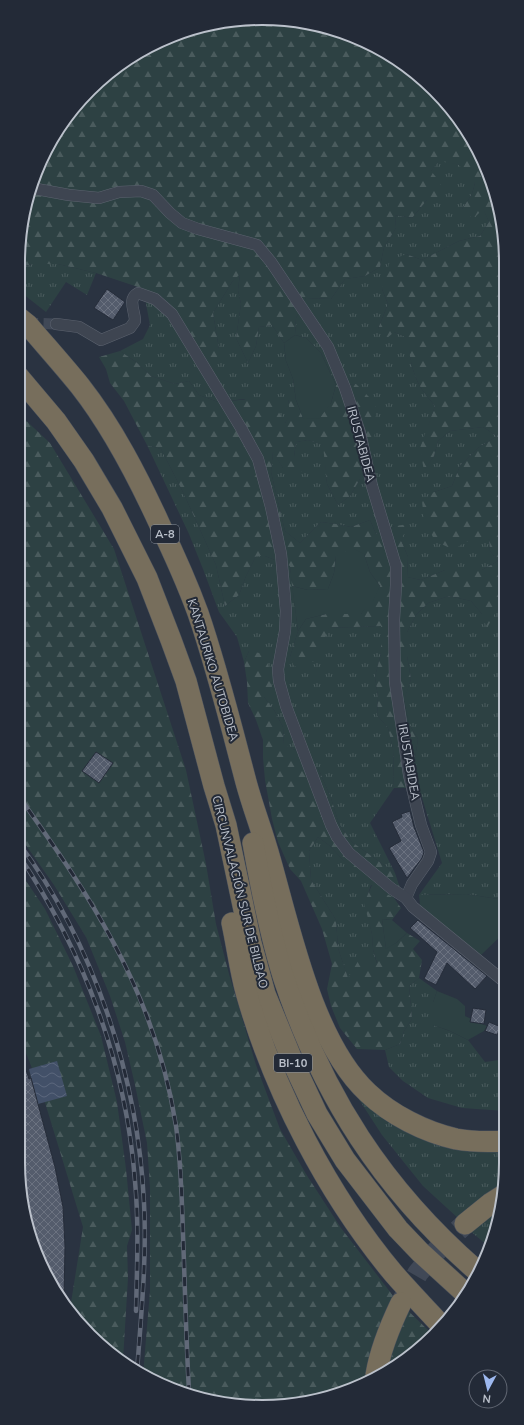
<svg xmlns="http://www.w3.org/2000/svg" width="524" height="1425" font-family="'Nunito Sans',sans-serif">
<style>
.grass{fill:url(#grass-tufts)}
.forest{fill:url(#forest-firs)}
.green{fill:#2d4143}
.water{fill:url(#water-waves)}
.building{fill:url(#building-cross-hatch);stroke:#252c39}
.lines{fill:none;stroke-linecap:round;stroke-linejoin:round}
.street-tunnel{stroke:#404856;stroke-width:11;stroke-dasharray:11 5.5;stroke-linecap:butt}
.highway-tunnel{stroke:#404856;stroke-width:21;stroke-dasharray:21 10;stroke-linecap:butt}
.street-casing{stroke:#5c636f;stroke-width:12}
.highway-casing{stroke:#49505c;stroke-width:22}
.street{stroke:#3e4551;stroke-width:11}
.highway{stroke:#776e5c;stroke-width:21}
.rail-casing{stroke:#616978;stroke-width:4.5}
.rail{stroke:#232a37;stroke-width:3;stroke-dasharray:9;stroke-linecap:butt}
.labels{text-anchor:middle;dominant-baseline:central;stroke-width:4;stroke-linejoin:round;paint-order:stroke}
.shield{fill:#232a37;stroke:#8d949f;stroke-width:1}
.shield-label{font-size:11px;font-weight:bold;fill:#bbc1cb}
.street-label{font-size:12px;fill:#bbc1cb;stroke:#232a37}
.rim{fill:none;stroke:#bbc1cb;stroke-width:2}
</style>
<defs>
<pattern id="grass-tufts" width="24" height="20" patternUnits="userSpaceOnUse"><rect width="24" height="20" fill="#2d4143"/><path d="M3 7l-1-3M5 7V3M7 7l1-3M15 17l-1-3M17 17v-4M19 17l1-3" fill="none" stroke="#4a5b5d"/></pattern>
<pattern id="forest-firs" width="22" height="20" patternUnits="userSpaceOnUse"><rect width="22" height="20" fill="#2d4143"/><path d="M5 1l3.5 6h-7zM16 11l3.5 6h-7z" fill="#4a5b5d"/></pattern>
<pattern id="water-waves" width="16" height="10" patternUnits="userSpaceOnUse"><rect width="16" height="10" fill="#425068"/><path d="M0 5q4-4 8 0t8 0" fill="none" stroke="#5b677c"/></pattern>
<pattern id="building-cross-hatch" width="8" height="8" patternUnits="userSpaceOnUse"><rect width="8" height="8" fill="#545c6c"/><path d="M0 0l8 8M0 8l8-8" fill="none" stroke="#6b7280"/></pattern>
</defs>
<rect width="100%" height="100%" fill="#2a3341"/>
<g class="grass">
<path d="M439,160L460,165L475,183L472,194L462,209L483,208L489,222L480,236L459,241L422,260L406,254L382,289L388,304L378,329L394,332L409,338C409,355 412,373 421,388C425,394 430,400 435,406L428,427L424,470L434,456L438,441L450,431L483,427L497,436L478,448L460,466L452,486L434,492L466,541L489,539L490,551L498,561L482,570H445L421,580L407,577L408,557L395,526L376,534L370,520L351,527L336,524L321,522L300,543L285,531L271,472L273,451L283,468L294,457L296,442L308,440L324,445L327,484L338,505L350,496L360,479L356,384L336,385L321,353L306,338L295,335L296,318L306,298L331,299L345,279L365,276L380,267L384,247L396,228L395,215L412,218L427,200L431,171Z"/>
<path d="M32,264H58L96,273L87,295L66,282L46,312L18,290V269Z"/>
<path d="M240,273L238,290L241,304L236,338L248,363L256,346L259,327L272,325L284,343L286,361L293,379L296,400H288L291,414L285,423L244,399L218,402L199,395L189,381L175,384L151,376L136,362L120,351L143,339L150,325L143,288L159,294L171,306L189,331L219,349L213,313L232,282Z"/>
<path d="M147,445L161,449L183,492L216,565L225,606L239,595L246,576L256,556H265L290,566L298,631L290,657L329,628L381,626V653L375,677L378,697L377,715L388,728L393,748L394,788L370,823L395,873L352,842L339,824L331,798L319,770L295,750L284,746L283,727L274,710L264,697L249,651L244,662L237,637L219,612L203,569L189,534Z"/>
<path d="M449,596L471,601L482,614L496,611L505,608V900L466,894L419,895L442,863L419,788L415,758L418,739L409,724L404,700L411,679L407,656V632L416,615L428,603Z"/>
<path d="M318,837L330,846L343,860L400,888L394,898L371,885L365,903L372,934L373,949L377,964L348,979L338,948L336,920L311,880L309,851Z"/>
<path d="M419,978L437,991L433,1002V1025L450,1031L468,1040L485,1062L506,1059V1111L462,1108L428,1098L403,1081L389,1067L385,1050L400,1044L404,1031L412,1019L409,986Z"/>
<path d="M349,1084L377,1111L506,1150V1163L503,1183L459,1219L423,1186L382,1135Z"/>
<path d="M500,1208L498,1226L488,1246L469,1230Z"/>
</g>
<g class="forest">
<path d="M230,20L325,26L397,59L446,101L481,154L504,230L505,608L496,611L487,628L482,614L471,601L449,596L428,603L416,615L407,632V656L411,679L404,701L409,724L418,739L415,758L419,788H394L393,748L388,728L377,715L378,697L375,677L381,653V626L329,628L316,661L294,667L290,657L298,631L306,619L326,614H361L380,586L370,572L364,554L336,556L334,573L328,589L308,590L292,586L290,566L265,556H256L246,576L239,595L225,606L216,565L183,492L161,449L147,445L124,401L110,383L106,369L99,357L120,351L136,362L151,376L175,384L189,381L199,395L218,402L260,398L273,402L285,423L290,414L288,399L296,400L303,418L331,403L336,385L356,384L376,404L374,445L360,479L350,496L338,505L327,484L323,445L308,440L296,442L294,457L303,470L291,481L273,452L271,472L285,531L300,543L321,522L336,524L351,527L370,520L376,534L395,526L409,524L401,540L408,557L407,577L421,580L445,570H482L498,561L490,551L489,539L475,546L466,541L454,550L435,541L424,520L422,501L434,492L452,486L460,466L478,448L497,436L483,427L450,431L438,441L434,456L424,471L420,448L435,406C430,400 425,394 421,388C412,373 409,355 408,338L394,332L386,339L378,329L388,304L382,289L390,261L406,254L422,260L459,241L480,236L489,222L483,209L473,219L462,209L472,194L475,183L462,179L460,165L439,161L431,171L440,182L442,201L427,200L412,218L395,215L396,228L384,247L380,267L365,276L345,279L331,299L306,298L296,318L295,335L284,343L272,325L259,327L256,346L248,363L236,338L241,304L238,290L240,274L232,282L213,313L219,349L216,363L205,360L189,331L171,306L159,294L96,273L58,264H32L18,268L26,199L69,113L140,51Z"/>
<path d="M18,413L50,443L114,549L186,770L206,864L216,924L229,974L256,1065L280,1129L306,1174L341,1228L394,1297L432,1334L397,1366L310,1402L230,1405L143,1375L150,1291V1188L147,1143L135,1085L125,1042L110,996L86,937L54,885L18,834Z"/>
<path d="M249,651L265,654L270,672L272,690L264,697L274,710L283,727L284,745L295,750L319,770L331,798L339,824L352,842L395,873L400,888L359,872L343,860L330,846L318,837L309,851L311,880L336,920L338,948L348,978L360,958L377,963L373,949L372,934L364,903L372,885L394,898L401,908L392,920L382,919L386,948L396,943L407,933L420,941L413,949L422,960L419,978L409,986L412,1019L404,1031L400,1044L385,1050L357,1049L340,1028L331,1006L327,989L332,964L322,929L301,881L290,869L278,842L272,819L265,780L263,758V740L256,720L248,703L247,682L244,662Z"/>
<path d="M18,869L45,909L73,966L101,1036L117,1102L126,1169L132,1230L127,1246L128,1278L123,1360L78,1324L70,1309L83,1227L43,1096L18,1033Z"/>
</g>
<g class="green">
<path d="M295,335L306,338L321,353L336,385L331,403L319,419L303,418L296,400L293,379L286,361L284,343Z"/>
<path d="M352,548L364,554L370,572L380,586L373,601L361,614H326L306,619L298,631L292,586L308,590L328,589L334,573L336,556Z"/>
<path d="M466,894L505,900V932L481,955L420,906L419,895Z"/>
<path d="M382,919L392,920L407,933L396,943L386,949Z"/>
<path d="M437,991L457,999L465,1006V1016L487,1026L484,1031L468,1040L450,1031L433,1025V1002Z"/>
</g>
<path class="water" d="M57,1061L67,1096L38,1104L29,1069Z"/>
<g class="building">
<path d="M107,289L125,302L113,320L94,308Z"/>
<path d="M96,752L113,763L99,783L82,771Z"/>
<path d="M410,811L414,827L424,852L422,858L407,878L389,848L401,841L392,822L402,817L401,814Z"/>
<path d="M418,920L487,976L475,989L447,963L436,985L424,979L437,952L410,928Z"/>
<path d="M473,1008L486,1010L484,1024L470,1022Z"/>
<path d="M489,1022L501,1027L497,1035L485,1031Z"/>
<path d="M18,1051H20L29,1079L31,1078L55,1167L63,1207L65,1246L64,1300L31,1242L18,1163Z"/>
</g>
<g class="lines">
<path class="street-tunnel" d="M27,323L56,324"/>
<path class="highway-tunnel" d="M401,1303L418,1273L439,1248L465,1224"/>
<g class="street-casing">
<g id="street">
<path d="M31,188L69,195L99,198L119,192L141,191L153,195L170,213L182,223L198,229L257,245L271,262L328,347L345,388L360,433L372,486L396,566V585L394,620L395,682L409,775L421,825L431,852L428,861L412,884L406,898"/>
<path d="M56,324L79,327L101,340L130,328L135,321C135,311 127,299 138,293L155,299L172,314L241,428L258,459L271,507L281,554L286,611L285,631L278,669L279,681L286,706L331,825L337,837L349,853L392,889L406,898L413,907L506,983"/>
</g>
</g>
<g class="highway-casing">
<g id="highway">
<path d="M18,317L28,325C45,345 63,365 80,386C113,428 138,477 160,525C174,554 187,583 198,613C217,668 231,725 246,782C253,808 263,833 270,859C290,929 313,1042 368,1093C391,1115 425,1132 456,1139C472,1142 489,1142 506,1141"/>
<path d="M18,376L56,421L84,461L112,508L147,578L171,640L186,681L214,786L226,825L251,943L265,994L295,1067L317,1114L345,1160L398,1229L420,1252L465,1293"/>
<path d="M253,843C261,888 270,935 284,979C323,1096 383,1189 476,1270"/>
<path d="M232,923C237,946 240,970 246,992C274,1091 328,1195 394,1274C409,1291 425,1308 441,1325"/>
<path d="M465,1224L491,1203L502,1196"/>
<path d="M376,1375C380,1350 390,1326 401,1303"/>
</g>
</g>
<use href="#street" class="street"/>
<use href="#highway" class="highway"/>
<g class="rail-casing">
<g id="rail">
<path d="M18,795C51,842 85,889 112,940C143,997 166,1062 176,1126C181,1162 182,1199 183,1235C185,1287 186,1339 189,1391"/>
<path d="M18,842C94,943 138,1077 144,1203C147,1259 141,1315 137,1372"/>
<path d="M18,854C84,952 126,1063 135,1181C139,1224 137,1268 136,1311"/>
</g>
</g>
<use href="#rail" class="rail"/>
</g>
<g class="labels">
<g class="shield">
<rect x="151" y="525" width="28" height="18" rx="3"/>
<rect x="274" y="1054" width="38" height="18" rx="3"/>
</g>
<g class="shield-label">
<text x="165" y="534">A-8</text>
<text x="293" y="1063">BI-10</text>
</g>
<g class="street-label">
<text transform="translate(361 444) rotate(75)">IRUSTABIDEA</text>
<text transform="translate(213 670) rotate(73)">KANTAURIKO AUTOBIDEA</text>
<text transform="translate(409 762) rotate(80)">IRUSTABIDEA</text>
<text transform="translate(240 892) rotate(76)">CIRCUNVALACIÓN SUR DE BILBAO</text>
</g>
</g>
<path d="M0 0H524V1425H0ZM262 25H262A237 237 0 0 1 499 262V1163A237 237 0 0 1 262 1400H262A237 237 0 0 1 25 1163V262A237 237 0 0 1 262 25Z" fill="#232a37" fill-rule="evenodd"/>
<path class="rim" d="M262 25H262A237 237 0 0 1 499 262V1163A237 237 0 0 1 262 1400H262A237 237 0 0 1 25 1163V262A237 237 0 0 1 262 25Z"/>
<g transform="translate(488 1389) rotate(187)"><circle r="19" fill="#232a37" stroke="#606672"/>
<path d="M0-3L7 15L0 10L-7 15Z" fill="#9db8ef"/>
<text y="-6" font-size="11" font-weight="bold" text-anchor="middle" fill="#bbc1cb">N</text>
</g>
</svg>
